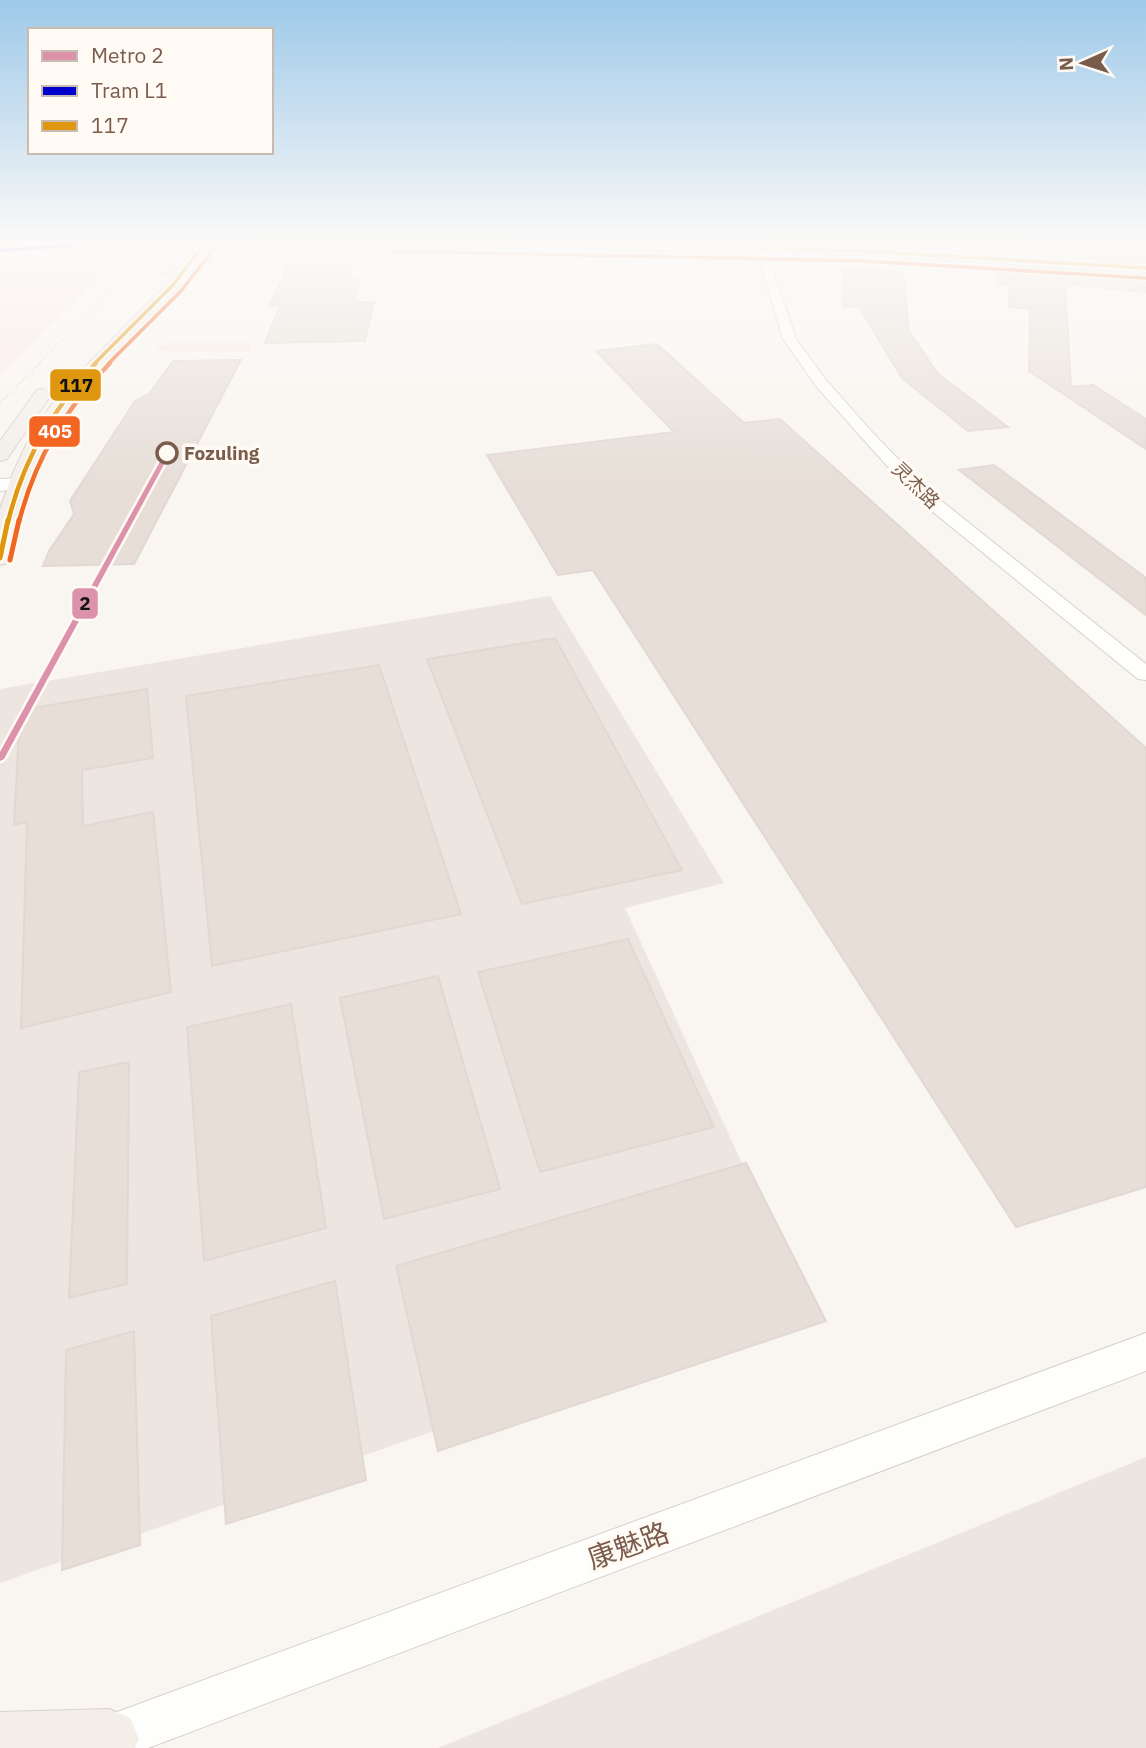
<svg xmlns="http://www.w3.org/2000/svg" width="1146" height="1748" font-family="'IBM Plex Sans','Noto Sans SC',sans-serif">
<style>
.commercial{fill:#f6e8e1}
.industrial{fill:#ede5e0}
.medical{fill:#fae9e9}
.building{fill:#e6ded7;stroke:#e2d8d2;stroke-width:2}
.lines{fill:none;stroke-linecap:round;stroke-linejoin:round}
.minor-casing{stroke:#d7d1cb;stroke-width:2}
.tertiary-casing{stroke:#d7d1cb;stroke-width:2}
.secondary-casing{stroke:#d9d2cb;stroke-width:2}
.primary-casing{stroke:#dad1cc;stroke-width:2}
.path-far1{stroke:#dcd5d0;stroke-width:2;stroke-dasharray:1 2.5;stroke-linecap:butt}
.path{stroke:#dcd5d0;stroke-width:2.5;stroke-dasharray:1 3.5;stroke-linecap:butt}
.minor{fill:#fefefd;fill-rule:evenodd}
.tertiary{fill:#fefefd;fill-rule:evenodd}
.secondary{fill:#fefefd;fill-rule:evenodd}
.primary{fill:#f3eee8;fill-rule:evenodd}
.tram{stroke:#e6e3e7;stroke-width:2}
.bus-1-far2-casing{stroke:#fffaf3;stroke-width:6}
.bus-1-far1-casing{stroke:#fffaf3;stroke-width:8}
.bus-1-casing{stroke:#fffaf3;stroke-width:10}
.bus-2-far2-casing{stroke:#fffaf3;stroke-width:6}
.bus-2-far1-casing{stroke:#fffaf3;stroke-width:8}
.bus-2-casing{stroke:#fffaf3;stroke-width:10}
.bus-1-far2{stroke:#de970f;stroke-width:3.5}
.bus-1-far1{stroke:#de970f;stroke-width:4.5}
.bus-1{stroke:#de970f;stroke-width:5}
.bus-2-far2{stroke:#f26522;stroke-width:3.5}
.bus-2-far1{stroke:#f26522;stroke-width:4.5}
.bus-2{stroke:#f26522;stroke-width:5}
.tram-1-casing{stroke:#fffaf3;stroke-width:6}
.tram-1{stroke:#0000cd;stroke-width:3.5}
.metro-1-casing{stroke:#fffaf3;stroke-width:5}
.metro-1{fill:#db92aa;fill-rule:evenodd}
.stop-dot{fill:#fffaf3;stroke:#7a5c4d;stroke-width:3.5}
.labels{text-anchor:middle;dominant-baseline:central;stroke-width:7;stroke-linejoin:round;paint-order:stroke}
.far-stop-label{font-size:19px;font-weight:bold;fill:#7a5c4d;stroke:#fffaf3;text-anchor:start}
.far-street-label{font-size:19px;fill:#7a5c4d;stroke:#fffaf3}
.near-street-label{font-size:28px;fill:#7a5c4d;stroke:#fffaf3}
.line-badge{stroke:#fffaf3;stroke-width:2.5}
.badge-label{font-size:19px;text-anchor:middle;font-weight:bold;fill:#fff}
.pale-badge-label{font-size:19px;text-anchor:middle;font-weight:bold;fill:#111}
</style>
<rect width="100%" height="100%" fill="#f9f5f0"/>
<path class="commercial" d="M163,343H253L249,351H156Z"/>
<g class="industrial">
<path d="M550,596L724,883L625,908L805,1301L0,1583V689Z"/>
<path d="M1146,1457V1748H438Z"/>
</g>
<path class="medical" d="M114,261L0,376V271Z"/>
<g class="building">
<path d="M1000,241H1076L1083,247L1146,253V261L999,252Z"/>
<path d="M353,264L348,280H360L354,302H374L365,341L265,343L280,306H270L288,265Z"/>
<path d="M998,266L1146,275V292L1065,284L1071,387L1093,385L1146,419V449L1029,371L1030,309L1009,307L1010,285H997Z"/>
<path d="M844,269L903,272L909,331L938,374L1008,427L968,431L902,378L859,307L843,306Z"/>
<path d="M657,344L744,423L780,419L1146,748V1187L1016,1227L593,570L558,575L487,455L674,432L596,351Z"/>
<path d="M241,360L134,564L43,566L49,551L74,514L70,501L135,401L149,394L173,361Z"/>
<path d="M994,465L1146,578V615L959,470Z"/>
<path d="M555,638L682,870L522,904L427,659Z"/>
<path d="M379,665L461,914L212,966L186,696Z"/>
<path d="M147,689L153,758L82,770L83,826L153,812L171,992L21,1028L27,822L14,825L20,710Z"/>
<path d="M628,939L714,1127L540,1172L478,972Z"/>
<path d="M438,976L500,1189L384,1219L340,998Z"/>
<path d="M291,1004L326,1228L204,1261L187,1027Z"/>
<path d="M129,1062L127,1284L69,1298L79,1072Z"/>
<path d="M746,1163L826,1321L438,1451L396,1266Z"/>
<path d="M335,1281L366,1480L226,1524L211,1316Z"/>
<path d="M134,1331L140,1545L62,1570L66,1350Z"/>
</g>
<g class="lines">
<g class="minor-casing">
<g id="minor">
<path d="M882,241H891L884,248L880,245Z"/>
<path d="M972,241H981L972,251H966Z"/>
<path d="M1079,241L1146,244V250L1083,244Z"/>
</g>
</g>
<g class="tertiary-casing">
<g id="tertiary">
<path d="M747,241H758L767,252L796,339L826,380L872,432L929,491L1146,664V680L1138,679L917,499L862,438L816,386L783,339L757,253Z"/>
<path d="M1146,1333V1371L148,1748H89L85,1739L92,1722L109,1715Z"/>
</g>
</g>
<g class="secondary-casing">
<g id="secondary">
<path d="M200,241H270L264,245L0,261V253Z"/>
<path d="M388,241C641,241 894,244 1146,264V272L864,255L394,245Z"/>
<path d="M20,478L29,484L27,488L0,491V479Z"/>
</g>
</g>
<g class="primary-casing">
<g id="primary">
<path d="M198,241H212L205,252L247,241H271L215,258L194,276L188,277C159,314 122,344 91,378C45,429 23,492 12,558L8,563L0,565V509L13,473L32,432L60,392L169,281Z"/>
<path d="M141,247L166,253L172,270L170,273H160L155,259L141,255L74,256L67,252L74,248Z"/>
<path d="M43,389L52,394L7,459L0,461V441L37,390Z"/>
<path d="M109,1709L130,1718L139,1739L135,1748H0V1712Z"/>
</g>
</g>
<g class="path-far1">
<path d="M280,246H380"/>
<path d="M38,364L136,267"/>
</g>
<path class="path" d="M0,402L40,363"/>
<use href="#minor" class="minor"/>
<use href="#tertiary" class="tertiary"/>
<use href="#secondary" class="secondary"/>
<use href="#primary" class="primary"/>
<g class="tram">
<path d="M539,241L691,244"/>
<path d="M93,247L197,241"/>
<path d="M515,257L526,250L551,245"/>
</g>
<g class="bus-1-far2-casing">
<g id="bus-1-far2">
<path d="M405,241L864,251L1146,268"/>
<path d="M94,364L173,285L204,244"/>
</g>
</g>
<g class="bus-1-far1-casing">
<path id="bus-1-far1" d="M8,522C23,460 52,409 96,363"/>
</g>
<g class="bus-1-casing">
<path id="bus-1" d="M0,558L8,520"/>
</g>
<g class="bus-2-far2-casing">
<g id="bus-2-far2">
<path d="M394,251L864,261L1145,278"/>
<path d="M108,364L181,291L213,250"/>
</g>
</g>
<g class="bus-2-far1-casing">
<path id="bus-2-far1" d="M19,522C35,459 65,409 110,363"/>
</g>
<g class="bus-2-casing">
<path id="bus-2" d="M10,560L19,520"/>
</g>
<use href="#bus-1-far2" class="bus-1-far2"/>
<use href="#bus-1-far1" class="bus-1-far1"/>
<use href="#bus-1" class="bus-1"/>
<use href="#bus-2-far2" class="bus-2-far2"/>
<use href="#bus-2-far1" class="bus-2-far1"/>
<use href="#bus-2" class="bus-2"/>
<g class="tram-1-casing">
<path id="tram-1" d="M0,250L95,244"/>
</g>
<use href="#tram-1" class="tram-1"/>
<g class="metro-1-casing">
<path id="metro-1" d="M168,447L173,448L4,759L0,761V752Z"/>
</g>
<use href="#metro-1" class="metro-1"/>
</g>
<linearGradient id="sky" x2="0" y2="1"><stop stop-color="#9ec9e9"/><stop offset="0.5" stop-color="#fcfaf8"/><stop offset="1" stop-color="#fcfaf8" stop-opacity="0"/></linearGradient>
<rect width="1146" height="486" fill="url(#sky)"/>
<circle class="stop-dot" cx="167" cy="453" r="10"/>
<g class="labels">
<g class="far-stop-label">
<text x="184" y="453">Fozuling</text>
</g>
<g class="far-street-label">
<text transform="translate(916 485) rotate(44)">灵杰路</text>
</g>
<g class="near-street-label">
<text transform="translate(628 1545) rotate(-20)">康魅路</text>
</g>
</g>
<g class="line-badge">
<rect x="49" y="368" width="53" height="34" rx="7" fill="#de970f"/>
<rect x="28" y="415" width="53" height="33" rx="7" fill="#f26522"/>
<rect x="71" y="587" width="28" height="33" rx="7" fill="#db92aa"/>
</g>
<g class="badge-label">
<text x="55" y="438">405</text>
</g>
<g class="pale-badge-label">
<text x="76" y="392">117</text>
<text x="85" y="610">2</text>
</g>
<rect x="28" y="28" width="245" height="126" fill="#fffaf3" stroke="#cabbb1" stroke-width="2"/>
<rect x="42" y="51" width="35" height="10" fill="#db92aa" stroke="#cabbb1" stroke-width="2"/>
<text x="91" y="63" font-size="21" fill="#7a5c4d">Metro 2</text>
<rect x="42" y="86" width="35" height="10" fill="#0000cd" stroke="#cabbb1" stroke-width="2"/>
<text x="91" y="98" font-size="21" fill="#7a5c4d">Tram L1</text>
<rect x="42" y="121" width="35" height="10" fill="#de970f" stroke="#cabbb1" stroke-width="2"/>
<text x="91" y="133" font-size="21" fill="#7a5c4d">117</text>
<g transform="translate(1083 63) rotate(267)" stroke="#fffaf3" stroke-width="5" paint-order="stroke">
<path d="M0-5L12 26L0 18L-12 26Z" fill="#7a5c4d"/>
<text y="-10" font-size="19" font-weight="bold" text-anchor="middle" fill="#7a5c4d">N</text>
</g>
</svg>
